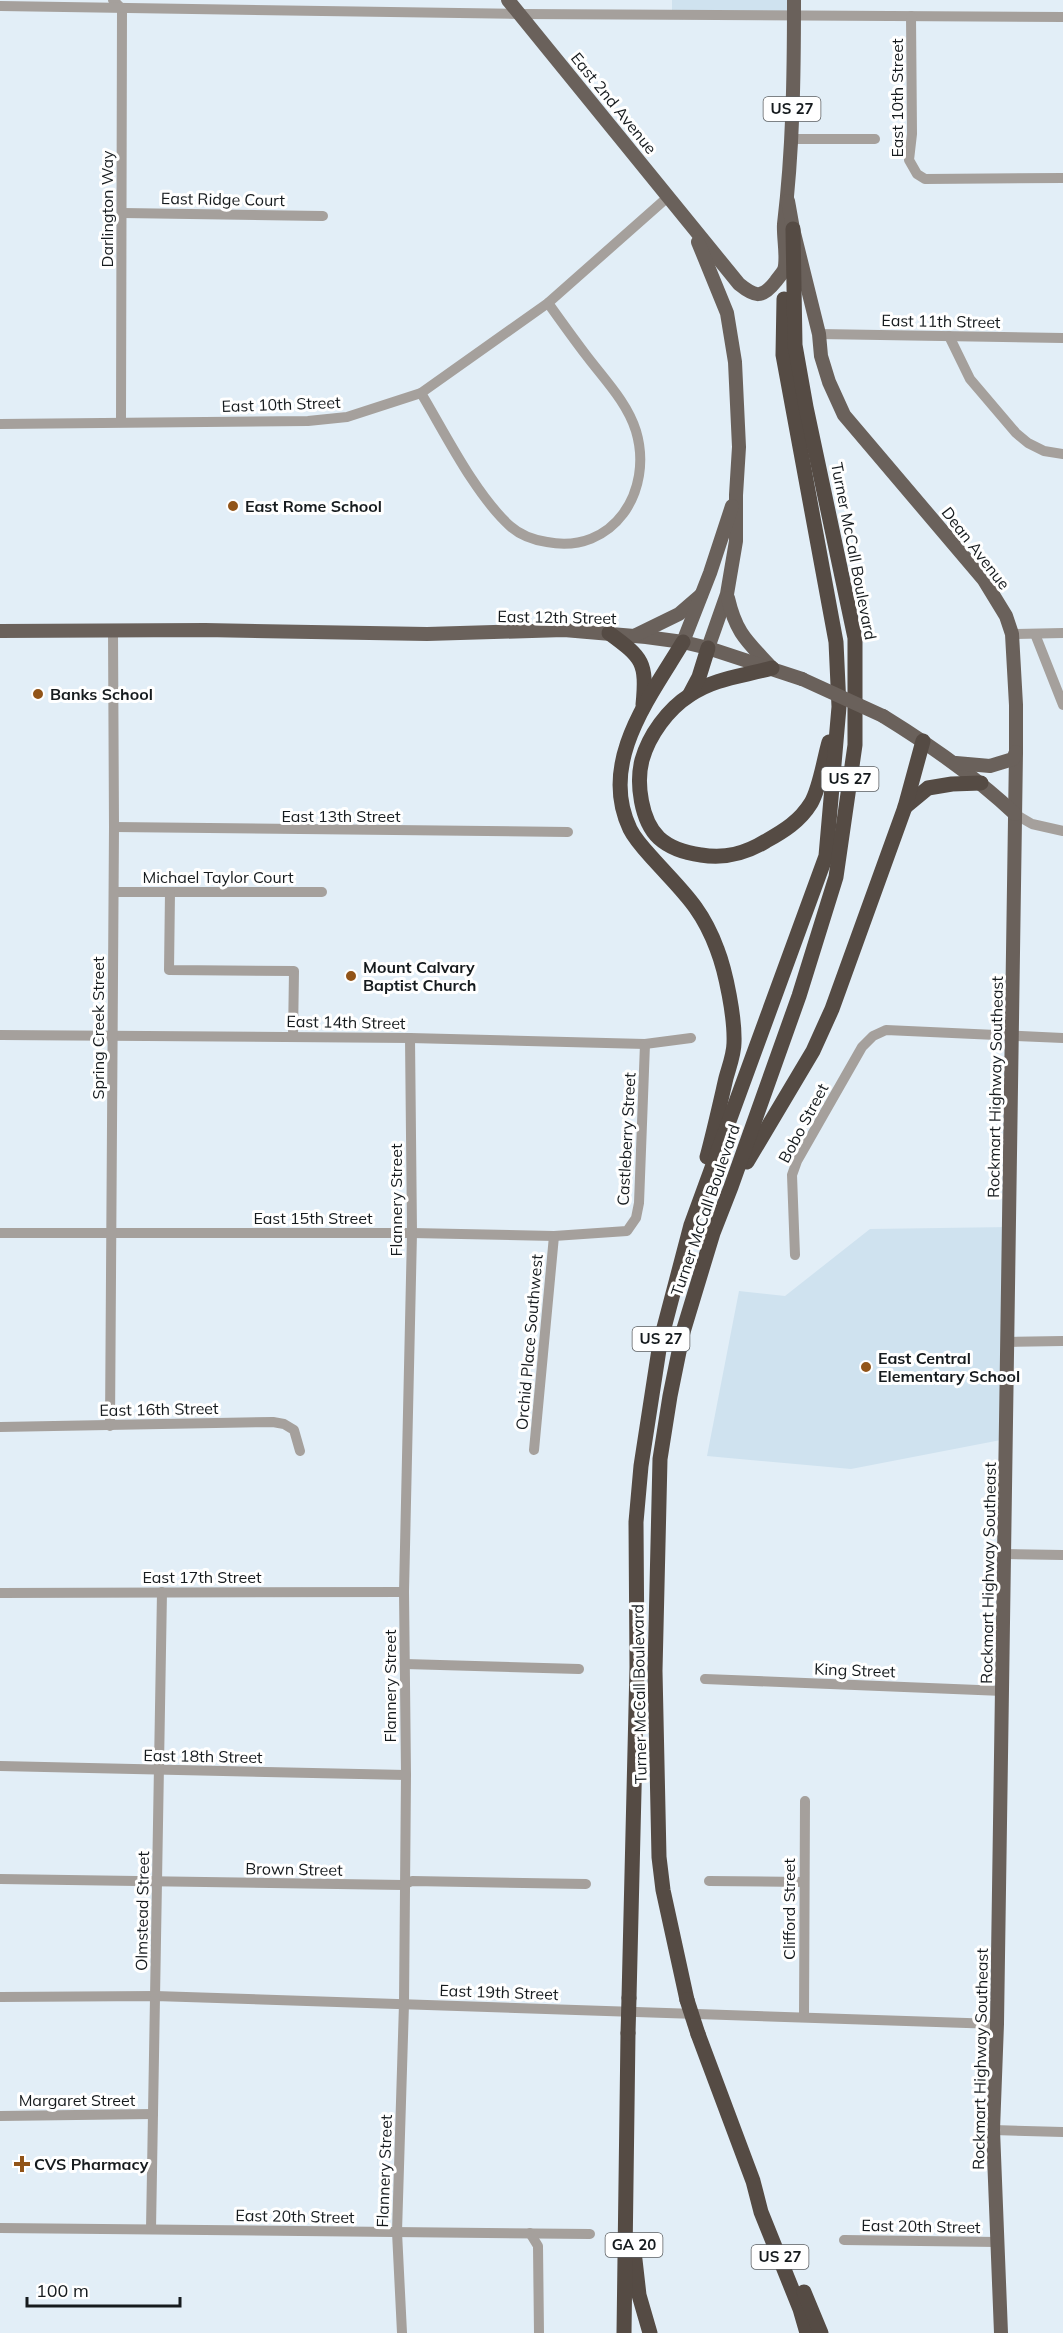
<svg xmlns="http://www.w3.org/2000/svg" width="1063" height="2333" font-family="Mulish,sans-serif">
<rect width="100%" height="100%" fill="#e2eef7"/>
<!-- built -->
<g fill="#cfe2ef">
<polygon points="672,0 794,0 794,17 672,16"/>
<polygon points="1010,1227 1006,1439 851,1469 707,1456 739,1291 785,1296 870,1229"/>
</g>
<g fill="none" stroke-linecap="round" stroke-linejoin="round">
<!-- minor -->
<g stroke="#a5a09c" stroke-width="10">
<polyline points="113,0 122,9 121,422"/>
<polyline points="0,6 520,14 1063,17"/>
<polyline points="911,16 912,134 909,160 917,174 925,179 1063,178"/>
<polyline points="791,139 875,139"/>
<polyline points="123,213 323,216"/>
<polyline points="819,334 1063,338"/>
<polyline points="949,336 970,379 1016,433 1028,443 1044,451 1063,454"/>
<path d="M421,393C446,435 475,494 510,526C520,535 534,540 547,542C613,555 654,491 636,431C627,402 604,379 586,355C573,338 561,321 548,303"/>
<polyline points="0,424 308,421 347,417 421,393 548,303 669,196"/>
<polyline points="1012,634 1063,633"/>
<polyline points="1035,634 1063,705"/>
<polyline points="1015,814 1032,824 1063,831"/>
<polyline points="114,827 568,832"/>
<polyline points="114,892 322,892"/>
<polyline points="170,892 169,970 294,971 293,1037"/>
<polyline points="0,1035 410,1038 645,1044 691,1038"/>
<polyline points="0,1233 412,1233 554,1236 627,1231 636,1218 639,1203 645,1044"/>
<polyline points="795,1255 792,1175 797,1161 862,1047 873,1036 886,1030 1063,1038"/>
<polyline points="1008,1342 1063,1341"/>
<polyline points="110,1426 114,827 113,630"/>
<polyline points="0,1427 273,1422 284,1424 294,1430 300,1451"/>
<polyline points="534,1450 554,1236"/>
<polyline points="1004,1554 1063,1555"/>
<polyline points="0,1593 404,1592"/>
<polyline points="405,1664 579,1669"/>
<polyline points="705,1679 1003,1691"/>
<polyline points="0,1766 406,1775"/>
<polyline points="0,1879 403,1885 412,1881 586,1884"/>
<polyline points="709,1881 804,1882"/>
<polyline points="0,1997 155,1996 997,2024"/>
<polyline points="804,2017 805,1801"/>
<polyline points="0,2116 153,2114"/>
<polyline points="993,2130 1063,2132"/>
<polyline points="0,2228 590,2234"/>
<polyline points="151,2229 162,1592"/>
<polyline points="530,2233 538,2246 539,2333"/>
<polyline points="844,2240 997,2242"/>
<polyline points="402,2333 397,2232 404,2004 406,1775 404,1592 412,1233 410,1038"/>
</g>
<!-- major -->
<g stroke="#6a615b" stroke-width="14">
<path d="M508,0L739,284C755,297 762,299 776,281C778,278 782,274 784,270C788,259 783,237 784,224C793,150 794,75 794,0"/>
<polyline points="788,201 793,229 819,334 821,356 829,382 844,415 984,580 1006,616 1012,634 1016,705 1016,752 997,2024 993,2130 1001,2333"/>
<polyline points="698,242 727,313 735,362 739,447 736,495 736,541 727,594 708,648"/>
<path d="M728,598C736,633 747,641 770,666"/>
<polyline points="0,631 205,630 427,634 564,630 646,637 683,642 708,648 802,679"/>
<polyline points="636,635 679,614 701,595"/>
<polyline points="683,642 710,573 732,506"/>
<path d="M883,716C930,745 975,776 1015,814"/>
<polyline points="956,763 990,766 1013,759 1016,752"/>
</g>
<!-- highway -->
<g stroke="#554b44" stroke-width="15">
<path d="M609,633C643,658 647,662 643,705"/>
<path d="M683,642C650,697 598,762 630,829C636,841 647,852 655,861C683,892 702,908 717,949C726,972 735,1018 734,1043C734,1054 729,1067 726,1078C720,1104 714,1131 707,1157"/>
<path d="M772,668C744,676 714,678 690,695C668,709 649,735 642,760C636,783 641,821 659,838C670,848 686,853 701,855C725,859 745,854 766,841C784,831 800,821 811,803C820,788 824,759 829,742"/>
<polyline points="690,694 699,677 708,648"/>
<polyline points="905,807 928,788 952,784 981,783"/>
<polyline points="747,1162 813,1051 832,1009 905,807 923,741"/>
<polyline points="629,1998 637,1667 636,1522 641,1466 660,1343 691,1225 826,856 839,707 836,642 783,355 784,299"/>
<polyline points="687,2000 663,1890 659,1857 655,1671 660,1459 670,1396 683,1332 713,1233 731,1187 799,996 836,877 855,745 855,638 806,407 795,345 793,229"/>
<polyline points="698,2034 753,2181 761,2212 800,2309 807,2333"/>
<polyline points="634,2251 639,2295 650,2333"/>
<polyline points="804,2292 821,2333"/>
<polyline points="624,2333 628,2033"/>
</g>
<!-- major-bridge -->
<polyline stroke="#6a615b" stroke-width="14" points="802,679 883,716"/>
<!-- highway-bridge -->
<g stroke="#554b44" stroke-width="15">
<polyline points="687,2000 698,2034"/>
<polyline points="628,2033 629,1998"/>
</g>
</g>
<!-- markers -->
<g fill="#915418" stroke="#fff" stroke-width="2">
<circle cx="233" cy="506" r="6"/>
<circle cx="38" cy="694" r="6"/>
<circle cx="351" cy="976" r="6"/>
<circle cx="866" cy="1367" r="6"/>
<path d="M19 2155h6v6h6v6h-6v6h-6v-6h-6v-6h6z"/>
</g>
<g text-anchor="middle" stroke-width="6" stroke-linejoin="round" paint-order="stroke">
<!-- shield labels -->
<g fill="#fff" stroke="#5c5f62" stroke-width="1.5">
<rect x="763.5" y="97" width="57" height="24" rx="4.5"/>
<rect x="821.5" y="767" width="57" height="24" rx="4.5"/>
<rect x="632.5" y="1327" width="57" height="24" rx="4.5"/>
<rect x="605.5" y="2233" width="57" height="24" rx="4.5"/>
<rect x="751.5" y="2245" width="57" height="24" rx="4.5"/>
</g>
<g font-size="15" font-weight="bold" fill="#161b1e">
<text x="792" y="114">US 27</text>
<text x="850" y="784">US 27</text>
<text x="661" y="1344">US 27</text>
<text x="634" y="2250">GA 20</text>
<text x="780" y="2262">US 27</text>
</g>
<!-- street labels -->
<g font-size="16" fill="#161b1e" stroke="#fff">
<text transform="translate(897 98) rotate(-90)" y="6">East 10th Street</text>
<text transform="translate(614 103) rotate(51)" y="6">East 2nd Avenue</text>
<text transform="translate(223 199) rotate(1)" y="6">East Ridge Court</text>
<text transform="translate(107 209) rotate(-90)" y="6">Darlington Way</text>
<text transform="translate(941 321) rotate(1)" y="6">East 11th Street</text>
<text transform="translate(281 404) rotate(-2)" y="6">East 10th Street</text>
<text transform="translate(976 548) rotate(52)" y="6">Dean Avenue</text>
<text transform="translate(854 551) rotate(79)" y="6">Turner McCall Boulevard</text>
<text transform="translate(557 617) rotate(1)" y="6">East 12th Street</text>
<text x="341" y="822">East 13th Street</text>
<text x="218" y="883">Michael Taylor Court</text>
<text transform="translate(346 1022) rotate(1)" y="6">East 14th Street</text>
<text transform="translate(98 1028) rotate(-90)" y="6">Spring Creek Street</text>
<text transform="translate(995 1087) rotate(-89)" y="6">Rockmart Highway Southeast</text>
<text transform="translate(803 1123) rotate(-62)" y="6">Bobo Street</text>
<text transform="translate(626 1139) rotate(-87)" y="6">Castleberry Street</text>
<text transform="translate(396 1200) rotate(-90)" y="6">Flannery Street</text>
<text transform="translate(705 1210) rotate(-71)" y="6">Turner McCall Boulevard</text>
<text x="313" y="1224">East 15th Street</text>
<text transform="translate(529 1342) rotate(-85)" y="6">Orchid Place Southwest</text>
<text transform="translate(159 1409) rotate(-1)" y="6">East 16th Street</text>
<text transform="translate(988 1573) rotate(-89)" y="6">Rockmart Highway Southeast</text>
<text x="202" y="1583">East 17th Street</text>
<text transform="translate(855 1670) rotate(2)" y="6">King Street</text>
<text transform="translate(390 1686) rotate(-90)" y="6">Flannery Street</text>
<text transform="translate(639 1694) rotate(-91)" y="6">Turner McCall Boulevard</text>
<text transform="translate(203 1756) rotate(1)" y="6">East 18th Street</text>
<text transform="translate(294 1869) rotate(1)" y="6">Brown Street</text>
<text transform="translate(789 1909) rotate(-90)" y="6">Clifford Street</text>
<text transform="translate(142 1911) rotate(-89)" y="6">Olmstead Street</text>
<text transform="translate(499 1992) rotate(2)" y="6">East 19th Street</text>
<text transform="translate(980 2059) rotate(-89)" y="6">Rockmart Highway Southeast</text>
<text x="77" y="2106">Margaret Street</text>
<text transform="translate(384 2171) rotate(-88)" y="6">Flannery Street</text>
<text transform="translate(295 2216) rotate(1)" y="6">East 20th Street</text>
<text transform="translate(921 2226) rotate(1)" y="6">East 20th Street</text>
</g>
<!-- poi labels -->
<g font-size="16" font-weight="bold" fill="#161b1e" stroke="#fff" text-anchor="start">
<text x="245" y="512">East Rome School</text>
<text x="50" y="700">Banks School</text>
<text x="363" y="973">Mount Calvary<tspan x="363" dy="18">Baptist Church</tspan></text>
<text x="878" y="1364">East Central<tspan x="878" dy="18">Elementary School</tspan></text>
<text x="34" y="2170">CVS Pharmacy</text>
</g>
</g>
<!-- scale -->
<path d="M27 2297v9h153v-9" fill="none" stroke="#161b1e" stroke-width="3"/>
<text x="36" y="2297" font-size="18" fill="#161b1e" stroke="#ffffff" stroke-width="4.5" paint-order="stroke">100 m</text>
</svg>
